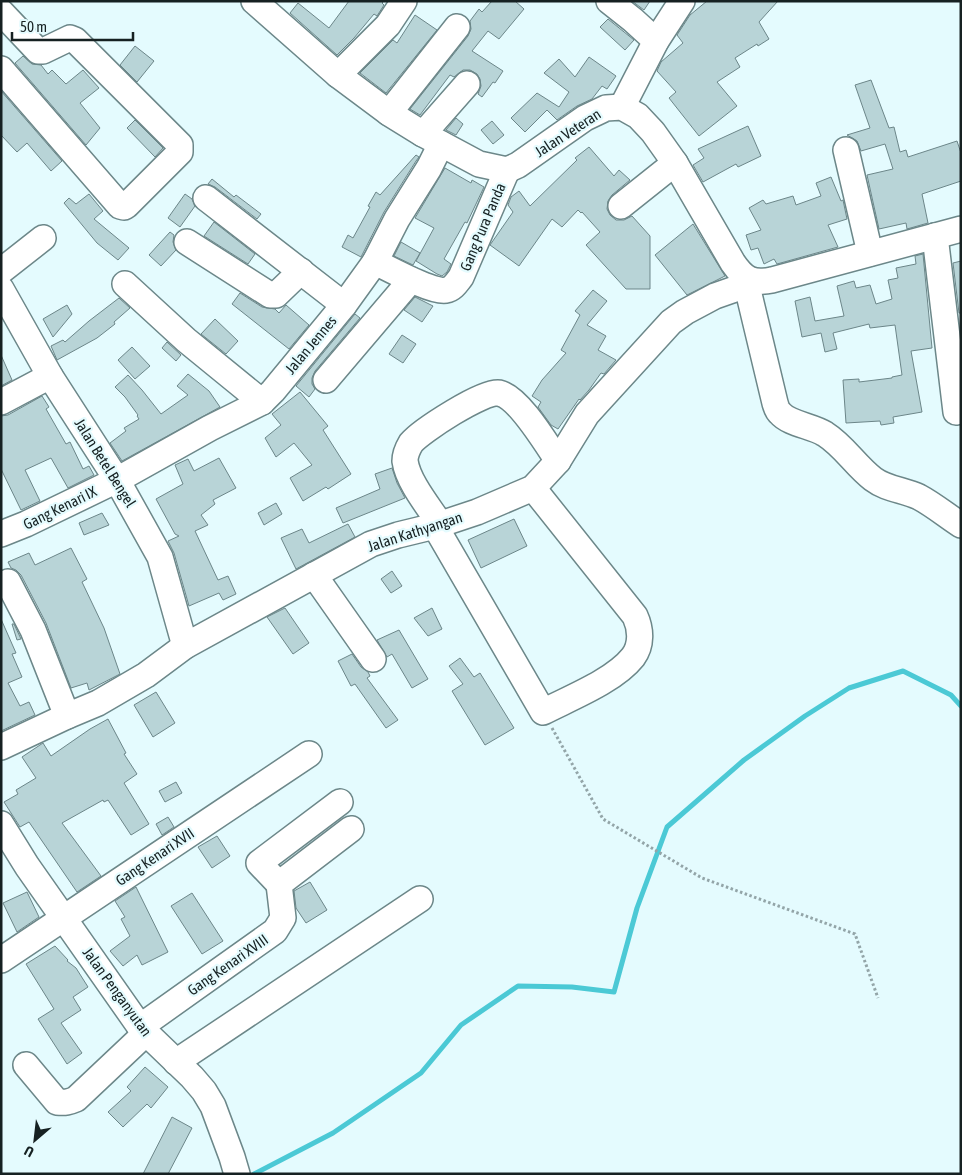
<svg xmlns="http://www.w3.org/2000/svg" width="962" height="1175" font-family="'Asap Condensed',sans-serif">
<rect width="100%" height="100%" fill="#e4fbfe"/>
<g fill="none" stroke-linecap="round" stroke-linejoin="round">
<!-- stream -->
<polyline stroke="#4bc9d5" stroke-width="5" points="254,1174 333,1133 421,1073 461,1025 518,986 572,987 614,992 637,908 667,827 744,760 805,716 849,688 903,671 951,695 961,706"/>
</g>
<!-- building -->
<g fill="#b8d4d7" stroke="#6c8689">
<polygon points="349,1 384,1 382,3 384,5 377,16 374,14 354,38 337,55 290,13 298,3 329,28"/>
<polygon points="492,1 515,1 524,9 499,39 488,31 472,51 503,71 495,83 493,82 482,97 478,94 481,86 480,79 477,74 470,70 463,70 454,77 450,75 420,115 410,109 468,36 471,29 470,21 479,9 482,12"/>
<polygon points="632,1 650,1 644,10"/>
<polygon points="707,1 778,1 759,22 769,39 758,46 757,44 735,58 740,67 717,82 737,106 699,136 669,98 676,92 657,71 661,62 683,43 677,35 690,15"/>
<polygon points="415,15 437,30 386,93 360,73 393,40 397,43"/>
<polygon points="608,19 634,40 625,50 600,27"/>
<polygon points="135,46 154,61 137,82 120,65"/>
<polygon points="23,56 32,64 41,65 48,74 52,70 66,84 83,70 99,88 80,103 100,128 86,145 15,63"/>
<polygon points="589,57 616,76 607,89 602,86 592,99 577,106 557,120 547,110 525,132 511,118 537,93 559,107 569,92 544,73 559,59 575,77"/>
<polygon points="871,80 889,128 894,127 900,152 906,150 908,157 957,141 961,153 961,181 922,194 928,223 907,229 906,223 879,229 867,175 893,169 885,144 861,151 857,141 847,135 870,128 855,85"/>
<polygon points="1,91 62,161 51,171 27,143 17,152 1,135"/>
<polygon points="456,118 463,124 456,135 446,130"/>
<polygon points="135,120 163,148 155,157 127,128"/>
<polygon points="492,121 504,135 493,144 481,130"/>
<polygon points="748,126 761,156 738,167 736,164 703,182 693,165 704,158 698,149"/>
<polygon points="589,147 614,176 619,170 630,180 612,195 608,201 607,209 610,215 616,220 624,220 632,216 650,236 650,289 626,289 586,245 600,232 582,212 581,213 578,210 562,227 552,219 519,266 490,245 513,212 508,205 511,197 519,191 530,206 577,160 575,158"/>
<polygon points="416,155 419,157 416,161 384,212 361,257 342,247 348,235 353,238 370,207 368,206 376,192 380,195"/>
<polygon points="445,168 471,183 472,180 484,187 467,223 465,222 444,259 451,264 447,272 442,276 437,274 416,261 434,228 415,218"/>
<polygon points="831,177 841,201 843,200 847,219 828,225 838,247 777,264 774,259 764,264 758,248 751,250 746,235 761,230 749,208 763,200 766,204 793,196 796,205 821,196 816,183"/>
<polygon points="212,179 234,197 236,195 261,214 257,219 215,187 208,184"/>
<polygon points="89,194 103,211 94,219 129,248 118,260 97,243 64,203 69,198 76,204"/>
<polygon points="185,194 192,199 195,206 180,227 168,218"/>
<polygon points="214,222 255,254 248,264 204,236"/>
<polygon points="693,224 725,276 687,295 655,255"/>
<polygon points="170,232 174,235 173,242 176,250 161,266 149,255"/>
<polygon points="401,242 420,253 413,265 394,256"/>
<polygon points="923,254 932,348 911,351 922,412 893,417 894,423 881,425 880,421 846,423 843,380 859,379 859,382 892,378 892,377 902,375 895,325 870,328 869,324 833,333 837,349 825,352 821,333 802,337 795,301 810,297 815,321 844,316 837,286 854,281 856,288 870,285 876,304 892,299 888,280 898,278 896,268 916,264 915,256"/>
<polygon points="961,261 961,313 959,313 953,263"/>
<polygon points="593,290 607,301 587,325 606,336 598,350 616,360 604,374 601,373 589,390 580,400 579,399 558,429 551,425 538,407 541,402 532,396 542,380 566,353 561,350 580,315 575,311"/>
<polygon points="240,293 262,307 275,309 279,313 286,305 309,325 289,349 232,304"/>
<polygon points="415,297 433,306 422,322 404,310"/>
<polygon points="119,298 130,308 114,322 115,324 97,338 57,360 51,346 63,340 65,342 89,321"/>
<polygon points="67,305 72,314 53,337 43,319"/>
<polygon points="355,314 360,318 315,371 312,378 312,384 315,389 309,397 296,386"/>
<polygon points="215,319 238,341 226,354 201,334"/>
<polygon points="402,335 416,344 403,363 389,354"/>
<polygon points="167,342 181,355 176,361 162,348"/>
<polygon points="132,347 150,366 135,379 118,360"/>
<polygon points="1,355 12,380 1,386"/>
<polygon points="188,374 209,391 220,407 122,461 110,443 126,431 124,428 139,419 137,416 138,415 125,397 115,387 128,375 142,390 161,414 188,395 177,386"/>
<polygon points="300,392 328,426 323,430 351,474 328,489 326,487 303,501 290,478 312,465 294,443 276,457 265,438 281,425 272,414"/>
<polygon points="42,396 49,407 46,409 66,444 70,442 83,469 89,466 94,475 68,488 51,458 25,470 40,501 21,510 1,469 1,416 8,415"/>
<polygon points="219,458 236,488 213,500 215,504 201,515 208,525 195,531 218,580 228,576 236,594 223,600 219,593 189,606 174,553 168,541 179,536 175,534 156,499 183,484 175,465 188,459 194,471"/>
<polygon points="392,468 397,483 405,498 343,523 336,508 380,489 375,474"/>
<polygon points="276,503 282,514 264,525 258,513"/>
<polygon points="102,513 109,525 84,535 79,523"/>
<polygon points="514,519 527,546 481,568 468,540"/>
<polygon points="348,524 355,537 296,569 281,538 302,529 309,543"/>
<polygon points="71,548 87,579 82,582 104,628 120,674 89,690 87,683 71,688 46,623 21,575 16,570 11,568 8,562 29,553 35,565"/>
<polygon points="392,571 402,586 391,593 381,579"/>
<polygon points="285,608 309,643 293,654 267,617"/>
<polygon points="432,608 442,629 428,636 414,618"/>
<polygon points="1,619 16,653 12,654 22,677 8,683 20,706 29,702 35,715 1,731"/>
<polygon points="12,624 14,624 21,639 17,640"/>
<polygon points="399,630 428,679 412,688 392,654 387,657 377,640"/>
<polygon points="352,654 361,667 368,672 370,676 367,678 398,720 386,728 355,684 351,686 338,661"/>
<polygon points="460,658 474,677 480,673 514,728 485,745 452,691 463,684 449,666"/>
<polygon points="156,692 175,723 153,737 134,705"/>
<polygon points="108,719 126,753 124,754 137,774 124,783 149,824 131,835 108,800 104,802 103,800 62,823 101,876 77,892 29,822 20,827 4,802 18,794 16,790 36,778 22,757 43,743 51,756 90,729"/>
<polygon points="176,782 182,793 165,802 159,791"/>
<polygon points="168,817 174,827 162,835 156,824"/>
<polygon points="217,836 230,856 212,868 198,847"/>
<polygon points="310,882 327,910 306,923 296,908 294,891"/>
<polygon points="136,887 168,952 142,965 137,955 123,966 110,951 130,936 121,919 125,917 115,901"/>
<polygon points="27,892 39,917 17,932 3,903"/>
<polygon points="192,893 223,941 202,954 171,906"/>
<polygon points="55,946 68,960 67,961 76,968 88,987 73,997 81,1010 61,1023 82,1053 67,1064 38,1019 54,1009 26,964"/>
<polygon points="145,1067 168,1087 151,1108 147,1104 123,1127 108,1112 131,1091 127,1087"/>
<polygon points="172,1117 192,1128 168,1174 143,1174"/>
</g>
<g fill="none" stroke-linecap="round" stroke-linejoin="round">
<defs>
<g id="minor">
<path d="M254,1L338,75L389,113L423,134L479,164L507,170L518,165L585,118L606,108L622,107L638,116L653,132L675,163L733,263C744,279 752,284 772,280L961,229"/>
<polyline points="609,1 633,20 656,41"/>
<polyline points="1,12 38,51 43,51 70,38 75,40 180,145 180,152 127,205 124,207 120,206 1,69"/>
<polyline points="338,75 388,25 404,1"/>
<polyline points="622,107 656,41 682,1"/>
<polyline points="389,113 457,27"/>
<polyline points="423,134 467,84"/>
<polyline points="846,150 870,253"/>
<polyline points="206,198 344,305"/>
<polyline points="621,206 675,163"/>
<polyline points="935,236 956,412"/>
<polyline points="187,242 270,295 276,295 301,271"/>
<path d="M375,262C388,268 435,294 446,290C453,289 457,282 461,277L507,170"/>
<polyline points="1,271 43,238"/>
<polyline points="125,284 186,340 262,402"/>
<path d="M747,286L775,403C776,406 777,411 780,413C789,424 813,426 825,434C844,446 855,465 873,479C886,489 904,490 919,497C934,505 947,516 961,525"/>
<polyline points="1,289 50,376 117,480 160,557 185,646"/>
<polyline points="326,380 411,280"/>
<polyline points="1,402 50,376"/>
<path d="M440,524C429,507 408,482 405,461C405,456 408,448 411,443C421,431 484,390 499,393C519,397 547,445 558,461"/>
<path d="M435,526L543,712C570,698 614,681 633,657C642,645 641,629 635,616L533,488"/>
<polyline points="1,534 26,524 117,480 210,428 262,402 273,391 344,305 375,262 397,219 429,168 441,144"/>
<polyline points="314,575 373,659"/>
<polyline points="8,582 33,630 67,716"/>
<polyline points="1,747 67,716 98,703 146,675 185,646 371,544 398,535 435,526 477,512 533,488 558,461 587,414 671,322 685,312 715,296 755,282"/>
<polyline points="1,824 27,866 140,1027 192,1077 204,1091 213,1106 232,1157 237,1174"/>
<polyline points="279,884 259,863 340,802"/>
<polyline points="1,960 309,754"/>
<polyline points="140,1027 275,931 283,918 279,884 351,829"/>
<polyline points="176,1062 420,899"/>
<path d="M26,1065L57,1102C65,1103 69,1102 76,1099L146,1033"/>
</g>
</defs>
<!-- minor casing -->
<use href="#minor" stroke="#6c8789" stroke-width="28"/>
<!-- path -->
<polyline stroke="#93a5a8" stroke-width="3" stroke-dasharray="2.5 2.5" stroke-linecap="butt" points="552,728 603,819 702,878 855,934 878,998"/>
<!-- minor -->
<use href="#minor" stroke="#fff" stroke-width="25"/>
</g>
<g text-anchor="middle" stroke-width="4.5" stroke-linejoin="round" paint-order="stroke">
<!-- street labels -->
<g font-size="15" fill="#162122" stroke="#e4fbfe">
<text transform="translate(568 133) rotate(-33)" y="5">Jalan Veteran</text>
<text transform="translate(483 227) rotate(-67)" y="5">Gang Pura Panda</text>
<text transform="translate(311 345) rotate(-50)" y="5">Jalan Jennes</text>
<text transform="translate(105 463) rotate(58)" y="5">Jalan Betel Bengel</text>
<text transform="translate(60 508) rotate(-26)" y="5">Gang Kenari IX</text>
<text transform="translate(415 532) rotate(-18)" y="5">Jalan Kathyangan</text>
<text transform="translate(155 857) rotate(-34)" y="5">Gang Kenari XVII</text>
<text transform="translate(228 965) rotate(-35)" y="5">Gang Kenari XVIII</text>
<text transform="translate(117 992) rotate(54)" y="5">Jalan Penganyutan</text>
</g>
</g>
<!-- border -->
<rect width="962" height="1175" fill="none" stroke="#162122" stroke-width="5"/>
<!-- north arrow -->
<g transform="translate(35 1140) rotate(208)" stroke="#e4fbfe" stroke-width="4" paint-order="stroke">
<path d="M0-4L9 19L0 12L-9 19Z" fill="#162122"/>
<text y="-8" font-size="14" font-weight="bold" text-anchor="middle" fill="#162122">U</text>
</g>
<!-- scale -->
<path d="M12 32v8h121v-8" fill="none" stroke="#162122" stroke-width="2.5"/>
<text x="20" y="32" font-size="15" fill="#162122" stroke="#e4fbfe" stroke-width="4" paint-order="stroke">50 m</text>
</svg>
